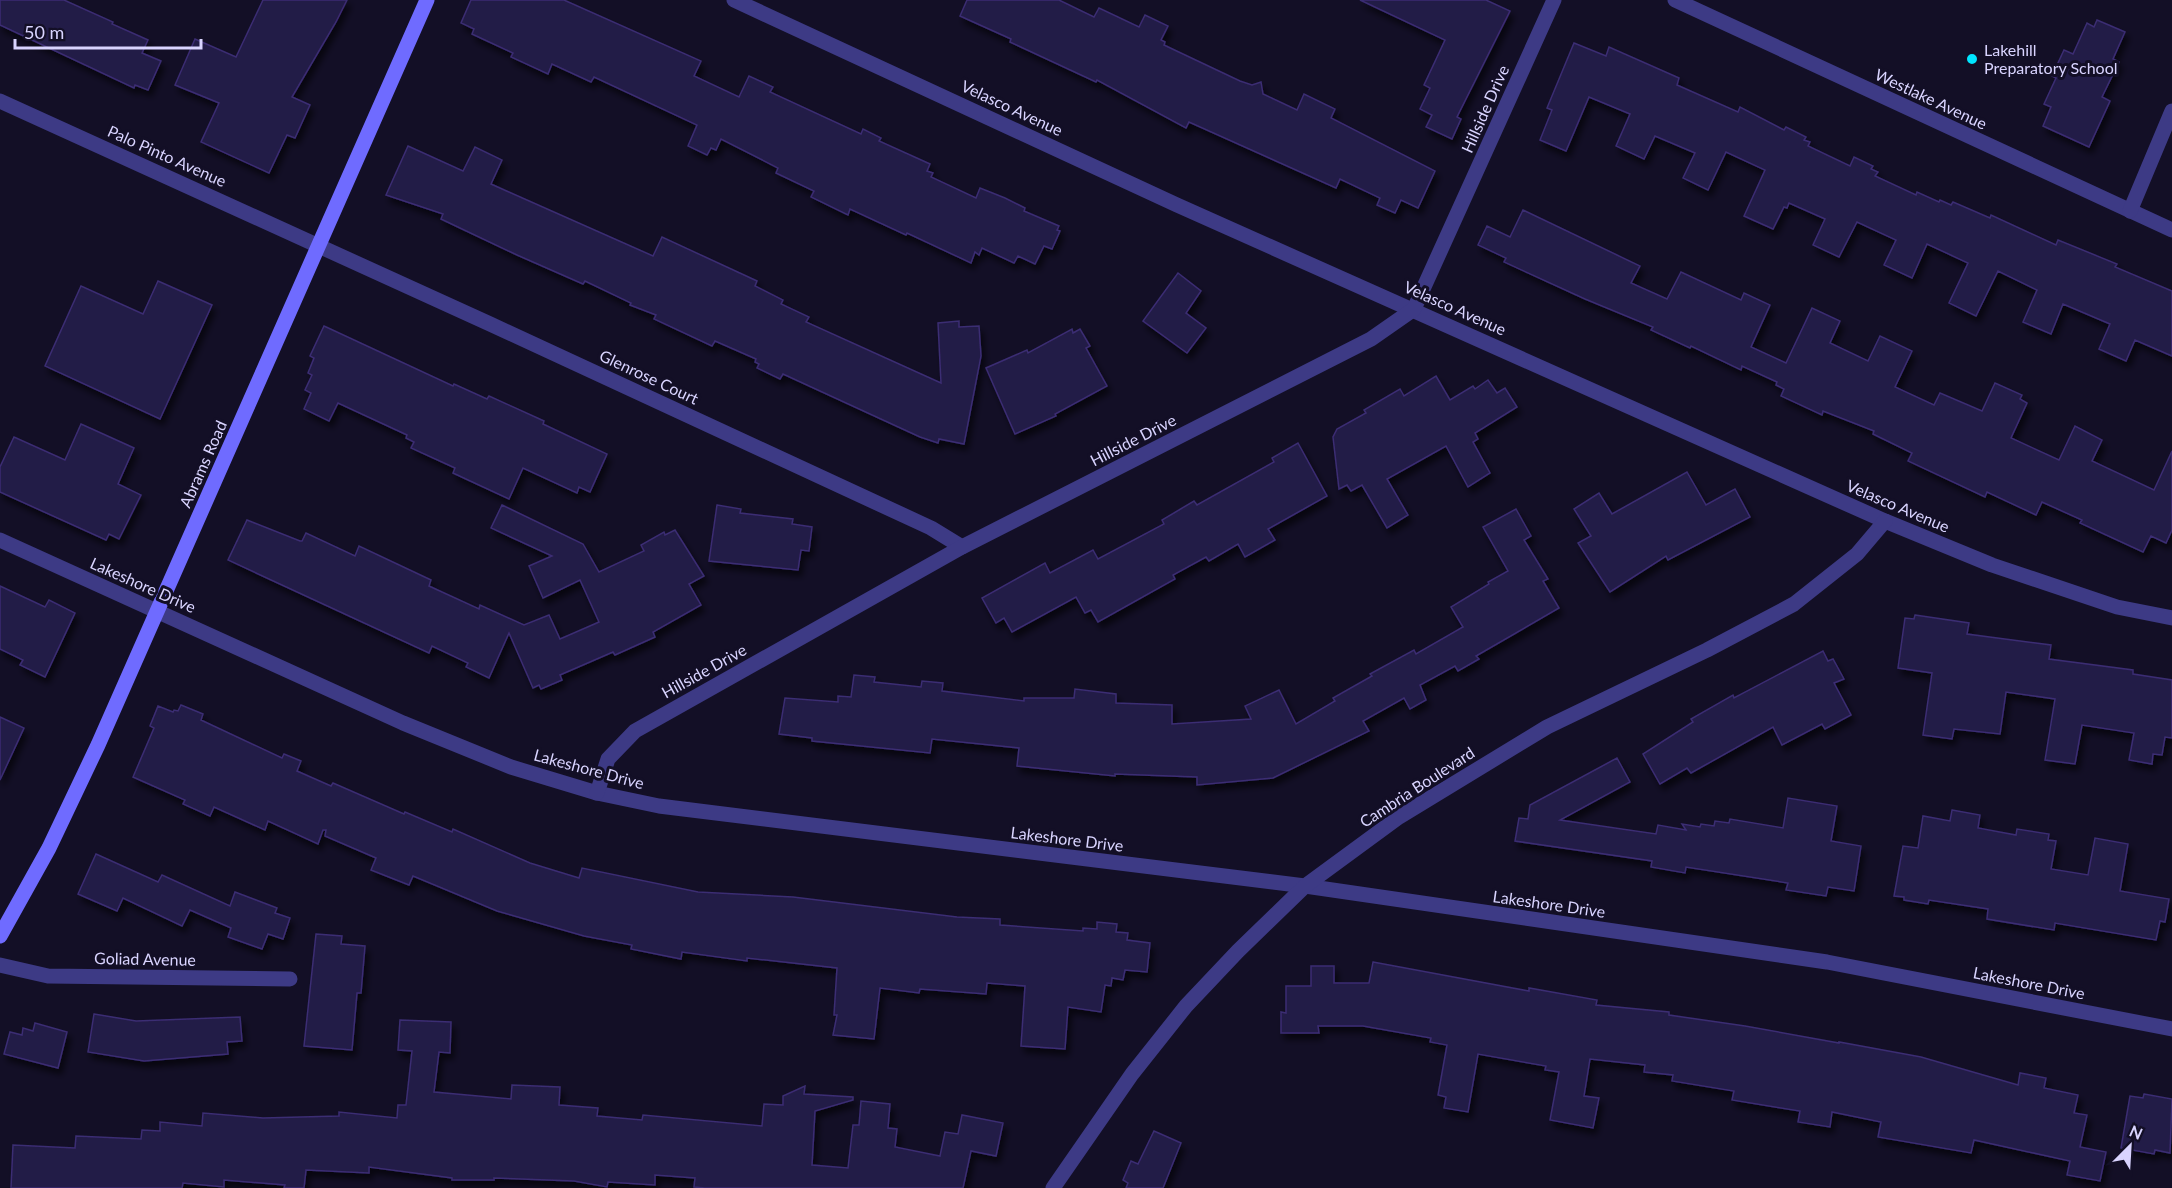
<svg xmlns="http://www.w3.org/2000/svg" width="2172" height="1188" font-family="Lato,sans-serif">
<defs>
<filter id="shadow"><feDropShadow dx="3.5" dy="6" stdDeviation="3" flood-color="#0009"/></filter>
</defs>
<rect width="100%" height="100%" fill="#130f26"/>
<!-- building -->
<g fill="#241b47" stroke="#3b2d73" stroke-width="1.5" filter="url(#shadow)">
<polygon points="0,0 64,0 113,22 112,24 148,40 142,53 161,61 148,90 135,85 134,88 0,25"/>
<polygon points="263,0 347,0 336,22 292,97 310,105 295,138 287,135 269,173 201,142 219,103 175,85 195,39 236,57"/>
<polygon points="471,0 564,0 701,61 694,76 739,97 749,76 773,87 770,92 861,134 863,129 881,138 879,141 930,164 927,171 933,173 931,177 976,198 980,188 1005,198 1025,208 1024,211 1059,226 1057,230 1060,231 1052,249 1044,246 1035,264 1018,256 1014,263 982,248 979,255 975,252 971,263 907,233 906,235 850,209 848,215 811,197 814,191 776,173 778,168 721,139 716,150 711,148 707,155 688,146 697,125 594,77 591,82 552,64 548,74 511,57 513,53 472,34 474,29 461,23"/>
<polygon points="967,0 1059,0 1094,17 1099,8 1139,27 1145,15 1168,26 1161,40 1165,42 1164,45 1240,81 1252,85 1261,82 1263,94 1297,110 1304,94 1335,109 1331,118 1435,171 1418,208 1401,200 1395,213 1377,205 1380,198 1340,179 1336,188 1189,122 1186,128 1097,80 1096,82 1010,42 1011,39 960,16"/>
<polygon points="1360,0 1486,0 1510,11 1457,117 1461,119 1452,139 1426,127 1432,115 1420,109 1430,88 1424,85 1445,40"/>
<polygon points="2097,20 2125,32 2113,59 2119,62 2102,97 2110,101 2089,147 2043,126 2051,107 2044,104 2056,78 2052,76 2064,50 2073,54 2087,23 2094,27"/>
<polygon points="1574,43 1606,56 1609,47 1679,78 1677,85 1738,112 1740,107 1784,130 1786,127 1806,137 1804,140 1810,142 1808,146 1850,166 1854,157 1873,166 1871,169 1878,172 1875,176 1916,195 1917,192 1939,202 1940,200 1951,205 1953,202 1990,218 1991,215 2056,245 2058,240 2117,264 2115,267 2172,291 2172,356 2135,340 2126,361 2099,349 2110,324 2063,304 2051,334 2023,322 2037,290 1998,271 1976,316 1949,303 1968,263 1927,244 1912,278 1884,265 1896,240 1857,222 1839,257 1813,245 1825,219 1789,203 1787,208 1784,207 1773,229 1744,216 1765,170 1726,152 1708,190 1683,178 1695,153 1655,136 1644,159 1616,146 1630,114 1589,97 1566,151 1540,140 1552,110 1547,108"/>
<polygon points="408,146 463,171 475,147 502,160 491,184 653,256 662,237 757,281 755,286 783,300 781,304 809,317 806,322 941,383 938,323 959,321 959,327 979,326 981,356 964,444 939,439 938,443 920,437 783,374 780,379 757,368 759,364 755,362 756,359 715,341 712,346 654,319 656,315 630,305 631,303 585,281 583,284 517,255 441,219 443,214 386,195"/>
<polygon points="1523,210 1640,266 1631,283 1667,299 1681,272 1741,300 1744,293 1770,305 1751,347 1786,363 1812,308 1840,321 1830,343 1868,361 1880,336 1912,351 1895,387 1934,405 1940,393 1982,411 1995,383 2022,395 2020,399 2027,403 2011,438 2059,460 2075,426 2102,440 2092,461 2154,490 2172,451 2172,530 2166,543 2151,536 2143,552 2080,523 2082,520 2042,502 2036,515 1987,492 1985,497 1908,461 1912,453 1873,434 1874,431 1823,411 1822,415 1781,396 1784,389 1776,385 1777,382 1742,366 1741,370 1691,346 1690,348 1651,330 1653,327 1585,299 1504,262 1506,258 1478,245 1487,226 1510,237"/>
<polygon points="1178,273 1201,291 1186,313 1206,328 1187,353 1143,321"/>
<polygon points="158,281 212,305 160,419 45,366 81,286 143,314"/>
<polygon points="324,326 453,386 454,384 487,399 489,396 544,421 543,424 607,454 590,492 579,487 577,493 523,468 509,499 453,473 455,468 411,448 414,442 406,438 407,435 338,403 329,421 304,409 311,393 305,390 312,375 308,373 314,358 310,356"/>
<polygon points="1072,329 1073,333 1080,329 1090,346 1086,348 1107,386 1055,414 1056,416 1015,434 986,368 1027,350 1028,353"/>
<polygon points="1436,376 1450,400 1473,386 1475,389 1488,380 1497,393 1505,388 1517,407 1475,433 1478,439 1473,442 1490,473 1468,487 1446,446 1387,479 1408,515 1387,528 1362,485 1351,491 1347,485 1339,489 1333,437 1337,429 1366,413 1364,410 1400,389 1404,396"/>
<polygon points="81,424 134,448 118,484 141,495 119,539 109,534 106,540 0,492 0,467 14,437 65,460"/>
<polygon points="1298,443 1327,496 1268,529 1275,540 1245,557 1238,544 1209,561 1206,557 1173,575 1175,579 1098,622 1091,610 1085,613 1076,597 1012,632 1004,618 996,623 982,598 1045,563 1050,573 1093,550 1098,559 1164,524 1162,520 1194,501 1197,505 1274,462 1272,458"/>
<polygon points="1687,472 1706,505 1735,489 1750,517 1668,560 1666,556 1610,592 1578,543 1591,536 1574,509 1599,493 1612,514"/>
<polygon points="502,505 583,544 599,572 644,551 641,545 664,532 665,535 675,530 704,576 689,584 701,605 653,632 655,637 615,655 613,652 560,675 562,680 541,689 539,685 533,688 509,633 489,678 466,667 468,663 432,646 429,653 228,560 247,520 300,541 302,541 306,533 355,556 359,546 431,580 429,586 479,609 480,605 524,625 549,615 560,639 599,622 580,580 543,598 529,566 552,556 491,528"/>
<polygon points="717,505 741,509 740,513 793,519 792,524 812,527 809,551 801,550 798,570 709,561"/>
<polygon points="1516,509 1531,536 1524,540 1548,579 1543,581 1559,608 1476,656 1479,659 1458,671 1455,666 1420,685 1426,700 1410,709 1404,698 1363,721 1369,731 1273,778 1197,785 1197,777 1115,774 1115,776 1017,766 1019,748 932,739 930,753 812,741 812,738 779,734 785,698 838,702 838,696 851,697 854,675 875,677 874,682 921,687 922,681 943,683 942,691 1024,701 1024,698 1074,698 1075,689 1116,694 1116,703 1172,705 1172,724 1251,719 1245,706 1279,690 1296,724 1335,701 1333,698 1372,676 1370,674 1414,650 1416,654 1463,627 1451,607 1489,584 1488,582 1508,571 1483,527"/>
<polygon points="0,586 45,607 49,600 75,613 45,677 20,665 23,660 0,649"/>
<polygon points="1915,615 1969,623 1967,634 2051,645 2049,659 2133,670 2133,674 2172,680 2172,738 2165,737 2162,755 2153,754 2152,764 2129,760 2134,733 2082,725 2075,764 2045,760 2055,699 2006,692 2000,734 1954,729 1952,739 1923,735 1932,673 1898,668 1905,618 1914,619"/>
<polygon points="1823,651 1828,661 1833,659 1844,679 1834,683 1851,715 1825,729 1822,724 1782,745 1773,727 1691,773 1687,768 1660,784 1643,754 1693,722 1691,719 1733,695 1734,698"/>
<polygon points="181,705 203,714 201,720 282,758 284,754 301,761 297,771 331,786 333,783 404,814 405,812 452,832 453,829 530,863 579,878 582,868 698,892 793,897 957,917 1000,919 1000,925 1083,931 1083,928 1097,929 1097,922 1117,924 1116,932 1128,933 1127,940 1150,943 1147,972 1125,970 1123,980 1112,978 1111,986 1105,985 1101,1012 1068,1007 1065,1049 1021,1046 1025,986 987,983 986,994 920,989 919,993 880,988 874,1039 833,1035 837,1015 834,1015 837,968 747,958 747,961 682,952 681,959 631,949 632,945 584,936 497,911 413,876 409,885 371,870 376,858 325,836 326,830 323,830 318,844 268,821 265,830 214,807 210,816 183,804 185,800 133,777 154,728 150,726 158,706 173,712 174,710 178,711"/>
<polygon points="0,717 24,728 0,780"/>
<polygon points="1617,758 1630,782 1560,820 1656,834 1658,825 1686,830 1682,824 1700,827 1701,824 1714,826 1715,821 1729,823 1730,819 1783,828 1788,798 1837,806 1831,841 1861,846 1854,891 1828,887 1826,896 1786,890 1788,883 1686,867 1685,873 1651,867 1652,861 1515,841 1519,818 1528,819 1530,805"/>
<polygon points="1952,810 1980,815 1978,828 2016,835 2017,829 2049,834 2048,840 2056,841 2051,869 2088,875 2095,838 2128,844 2120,891 2169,899 2165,922 2160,921 2156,940 2055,923 2054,930 1987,919 1988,909 1929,900 1928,904 1904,900 1904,897 1894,896 1903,846 1918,848 1923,816 1950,821"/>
<polygon points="96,854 158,882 162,875 230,906 235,892 277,908 275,913 290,918 283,939 268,934 262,949 228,937 231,928 190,910 182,926 123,898 117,911 78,894"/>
<polygon points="316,934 342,936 341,944 365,946 361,993 357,993 352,1050 304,1046"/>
<polygon points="1373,962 1529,991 1529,988 1597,1000 1596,1005 1669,1012 1669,1015 1745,1026 1839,1043 1839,1042 1921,1057 2018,1085 2020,1073 2046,1078 2044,1088 2078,1095 2074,1113 2087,1115 2080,1147 2106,1152 2100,1181 2067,1175 2070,1161 1974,1140 1971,1153 1878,1137 1881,1122 1832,1112 1830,1127 1798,1122 1800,1111 1732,1100 1734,1091 1672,1081 1673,1075 1644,1072 1645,1065 1590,1059 1584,1096 1599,1098 1593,1128 1550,1120 1559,1072 1545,1070 1546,1066 1478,1054 1468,1112 1444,1108 1446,1097 1438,1095 1447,1045 1430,1042 1431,1038 1363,1026 1318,1026 1319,1033 1281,1033 1281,1012 1286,1013 1286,986 1311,986 1311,966 1334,966 1334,983 1369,983"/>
<polygon points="94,1014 136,1021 240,1017 242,1041 227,1042 228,1054 144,1061 88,1052"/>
<polygon points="400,1020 451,1022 450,1053 439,1052 434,1092 511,1099 512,1085 560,1087 559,1105 598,1108 597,1116 642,1120 643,1115 762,1126 764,1104 783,1105 783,1096 805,1086 804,1094 853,1097 853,1100 815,1111 812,1165 848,1168 853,1125 859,1125 861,1101 890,1104 888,1128 897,1129 895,1147 940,1156 945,1132 958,1134 962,1115 1003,1123 996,1156 971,1151 963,1188 705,1188 694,1187 695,1178 655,1175 655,1185 608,1182 607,1187 574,1181 494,1178 494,1180 452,1180 452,1178 369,1167 369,1173 306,1170 304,1188 284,1188 285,1185 224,1180 224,1187 183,1183 182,1188 11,1188 13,1145 75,1148 76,1136 141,1139 142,1130 160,1131 160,1122 202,1126 203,1113 263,1118 339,1116 339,1112 397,1118 398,1105 406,1105 412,1051 398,1050"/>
<polygon points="35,1023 67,1032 58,1068 4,1054 10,1032 22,1035 23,1028 33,1031"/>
<polygon points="2144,1094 2172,1099 2170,1153 2155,1150 2154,1154 2121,1148 2130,1096 2143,1098"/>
<polygon points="1154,1131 1181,1143 1163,1188 1126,1188 1128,1183 1123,1180 1131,1161 1138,1164"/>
</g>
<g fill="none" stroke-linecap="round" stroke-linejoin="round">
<!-- street -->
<g stroke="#3d3a85" stroke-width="15">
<polyline points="734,0 1177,205 1885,521 1992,565 2117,607 2172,618"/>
<polyline points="1675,0 2172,230"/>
<path d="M0,101C312,241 621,384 931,528L962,547"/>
<polyline points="2130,211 2172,111"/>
<polyline points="0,540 403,723 511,767 597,793 659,806 1305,886 1827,962 2172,1029"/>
<polyline points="597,793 608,759 635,731 962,547 1371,339 1414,309 1554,0"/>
<polyline points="0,965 48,976 290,979"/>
<polyline points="1053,1188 1132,1074 1186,1006 1238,951 1305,886 1399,817 1547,727 1707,650 1794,604 1857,554 1885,521"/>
</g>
<!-- secondary -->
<polyline stroke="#6f6bff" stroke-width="15" points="0,936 49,848 98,745 427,0"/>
</g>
<!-- markers -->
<circle fill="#00e5ff" stroke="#130f26" stroke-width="2" cx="1972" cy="59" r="6"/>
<g text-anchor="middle" stroke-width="6" stroke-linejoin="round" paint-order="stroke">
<!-- poi labels -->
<g font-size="16" fill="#d9d4ff" stroke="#130f26" text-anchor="start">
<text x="1984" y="56">Lakehill<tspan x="1984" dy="18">Preparatory School</tspan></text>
</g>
<!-- street labels -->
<g font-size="16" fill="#d9d4ff" stroke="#130f26">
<text transform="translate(1931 99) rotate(25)" y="6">Westlake Avenue</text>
<text transform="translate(1012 108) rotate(25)" y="6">Velasco Avenue</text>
<text transform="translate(1485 109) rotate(-66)" y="6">Hillside Drive</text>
<text transform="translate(167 156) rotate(24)" y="6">Palo Pinto Avenue</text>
<text transform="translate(1455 308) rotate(24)" y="6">Velasco Avenue</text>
<text transform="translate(649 377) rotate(25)" y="6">Glenrose Court</text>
<text transform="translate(1133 440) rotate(-27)" y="6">Hillside Drive</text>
<text transform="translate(203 464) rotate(-66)" y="6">Abrams Road</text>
<text transform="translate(1898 506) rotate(23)" y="6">Velasco Avenue</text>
<text transform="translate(143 585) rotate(24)" y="6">Lakeshore Drive</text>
<text transform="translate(704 671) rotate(-29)" y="6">Hillside Drive</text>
<text transform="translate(589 769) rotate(15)" y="6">Lakeshore Drive</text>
<text transform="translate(1417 787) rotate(-33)" y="6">Cambria Boulevard</text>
<text transform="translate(1067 839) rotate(7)" y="6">Lakeshore Drive</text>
<text transform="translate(1549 904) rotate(8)" y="6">Lakeshore Drive</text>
<text transform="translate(145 959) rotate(1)" y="6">Goliad Avenue</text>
<text transform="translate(2029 983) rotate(11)" y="6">Lakeshore Drive</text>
</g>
</g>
<!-- north arrow -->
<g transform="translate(2130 1146) rotate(24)" stroke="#130f26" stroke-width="4.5" paint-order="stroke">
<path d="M0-4.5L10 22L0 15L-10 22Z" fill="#d9d4ff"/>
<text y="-9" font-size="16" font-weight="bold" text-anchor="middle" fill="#d9d4ff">N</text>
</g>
<!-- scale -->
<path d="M15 39v9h186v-9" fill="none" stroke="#d9d4ff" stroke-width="3"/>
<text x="24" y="39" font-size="18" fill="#d9d4ff" stroke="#130f26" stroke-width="4.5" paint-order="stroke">50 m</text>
</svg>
